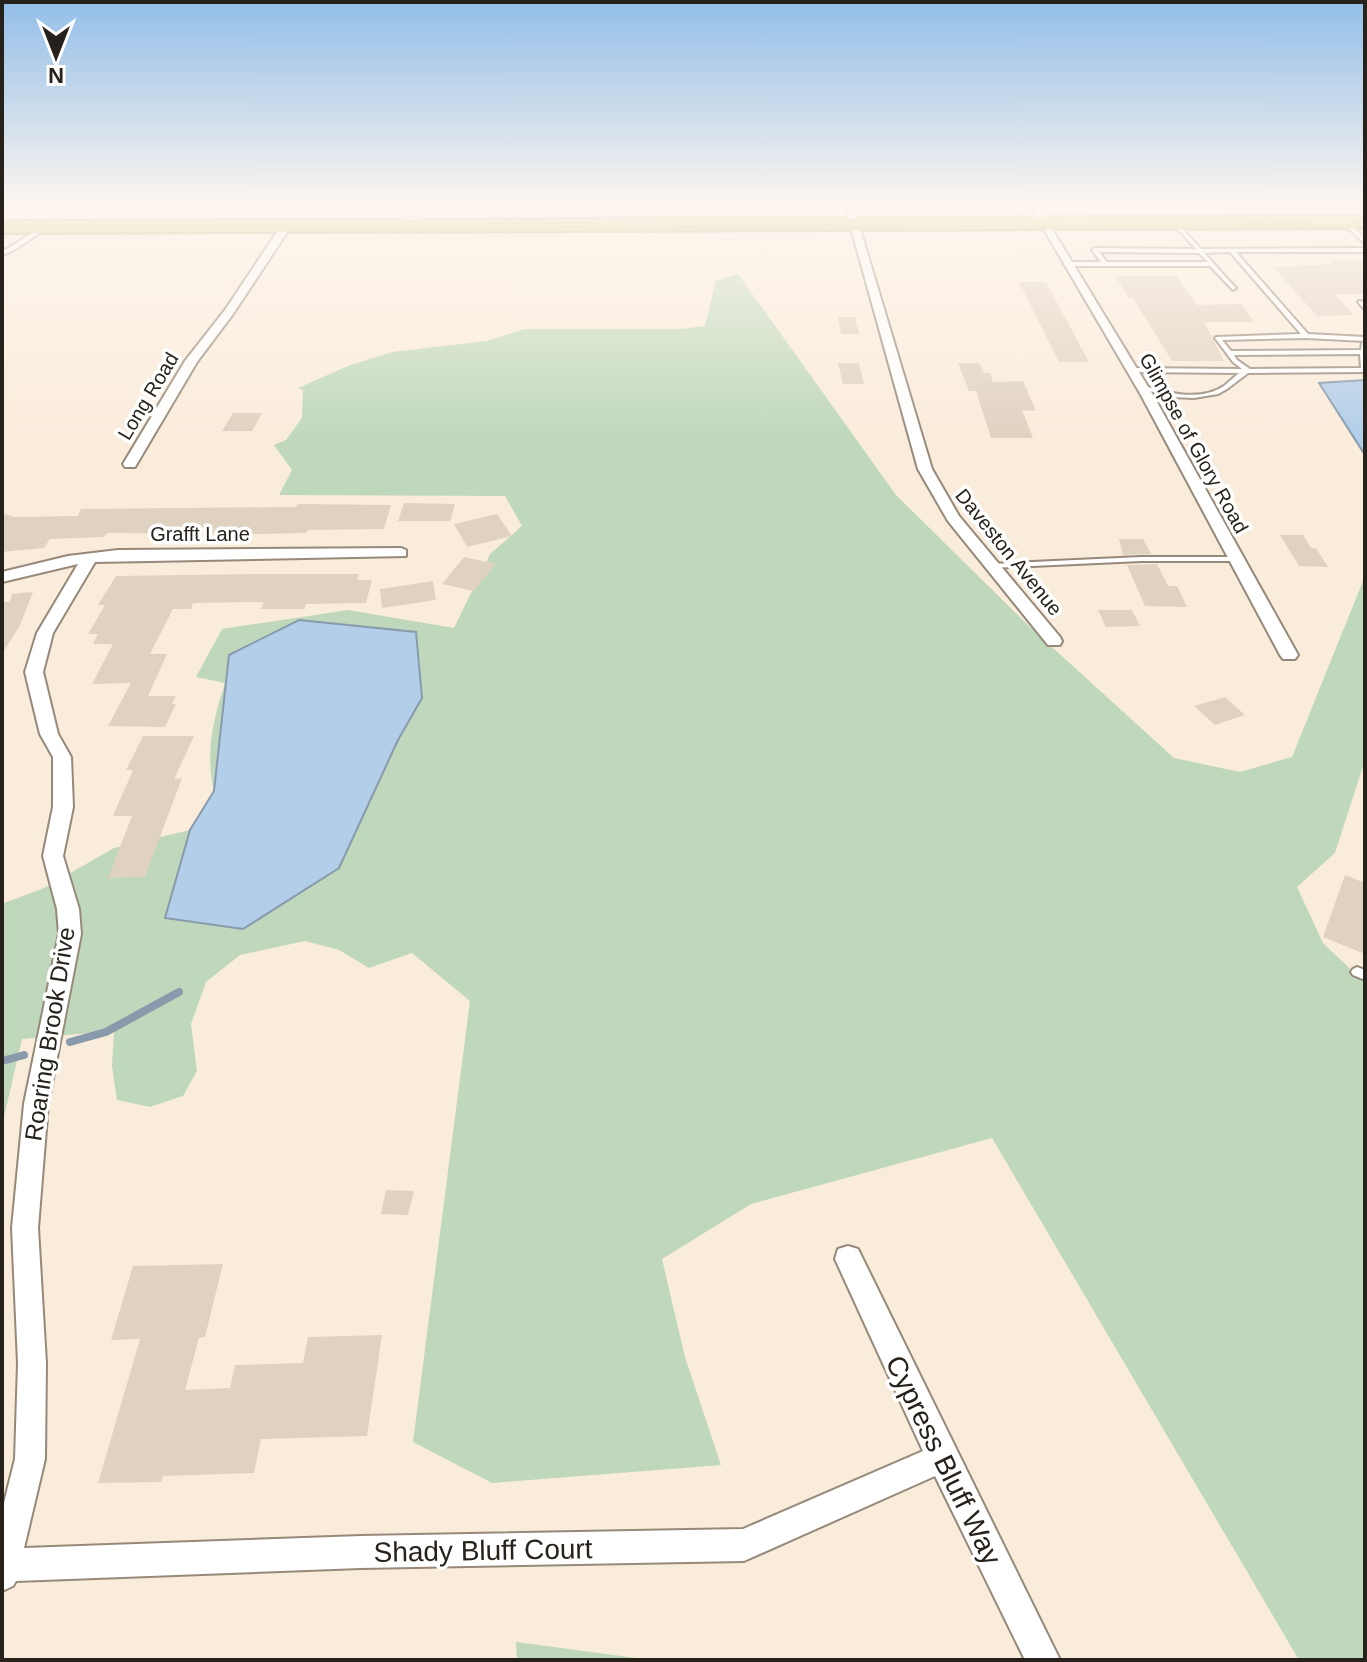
<svg xmlns="http://www.w3.org/2000/svg" width="1367" height="1662" font-family="Arial,sans-serif">
<rect width="100%" height="100%" fill="#faecdb"/>
<!-- green -->
<g fill="#bfd8bb">
<path d="M738,274L896,495L1030,627L1174,758L1240,772L1292,757L1365,576V760L1335,853L1297,887L1323,943L1365,983V1660H1299L992,1138L751,1204L662,1259L685,1357L721,1465L492,1483L413,1442L470,1001L412,953L369,968L339,950L305,941L240,955L206,982L191,1024L197,1071L183,1096L150,1107L117,1100L112,1066L114,1031L22,1039L2,1126V904L44,888L114,848L190,830L166,918L398,740L422,698L229,655L214,791C205,753 213,720 225,683L196,677L222,629L348,610L454,628L490,554L522,526L505,496L279,495L292,470L274,445L286,440L302,418L303,390L298,388L348,366L392,352L487,341L524,329H681L705,326L716,280Z"/>
<polygon points="516,1642 651,1660 517,1660"/>
</g>
<!-- water -->
<g fill="#b2cee9" stroke="#889aab" stroke-width="2">
<polygon points="1365,380 1365,455 1319,383"/>
<polygon points="299,620 416,632 422,698 398,740 339,868 243,929 165,918 190,830 214,791 229,655"/>
</g>
<g fill="none" stroke-linecap="round" stroke-linejoin="round">
<!-- stream -->
<g stroke="#889aab" stroke-width="8">
<polyline points="70,1042 106,1032 179,992"/>
<polyline points="2,1061 24,1055"/>
</g>
</g>
<!-- building -->
<g fill="#e0d2c1">
<polygon points="1329,260 1365,261 1365,294 1334,294 1354,315 1317,316 1273,267 1333,264"/>
<polygon points="1115,276 1176,276 1197,305 1242,304 1254,322 1204,322 1224,361 1172,361 1133,298 1129,298"/>
<polygon points="1019,282 1046,282 1089,362 1059,362"/>
<polygon points="838,317 855,317 859,334 841,334"/>
<polygon points="838,363 859,363 864,384 843,384"/>
<polygon points="958,363 979,363 984,373 990,373 993,382 1023,381 1036,411 1022,410 1033,438 991,438 976,391 969,391"/>
<polygon points="233,413 262,413 252,431 222,431"/>
<polygon points="404,503 455,504 450,521 398,521"/>
<polygon points="298,504 391,505 384,529 308,530 306,533 260,534 107,533 104,537 50,539 44,548 2,552 2,513 14,517 78,516 81,509 296,507"/>
<polygon points="497,514 512,536 467,547 454,524"/>
<polygon points="1280,535 1303,535 1311,548 1316,548 1328,567 1299,566"/>
<polygon points="1119,539 1143,539 1151,554 1123,555"/>
<polygon points="464,557 496,564 474,591 442,584"/>
<polygon points="1157,564 1168,586 1177,586 1187,607 1145,606 1127,565"/>
<polygon points="260,574 359,574 357,580 372,580 366,603 306,604 304,609 261,609 264,602 193,603 191,609 173,609 150,654 167,654 148,696 176,696 172,704 176,704 165,727 108,726 131,683 92,684 113,644 93,644 98,634 88,634 105,605 98,605 116,576"/>
<polygon points="433,581 436,600 382,608 380,589"/>
<polygon points="33,592 20,625 2,654 2,602 10,602 12,594"/>
<polygon points="1098,610 1132,610 1140,626 1106,627"/>
<polygon points="1225,697 1245,715 1215,725 1194,706"/>
<polygon points="143,736 194,736 174,779 182,778 145,877 108,878 132,816 113,816 133,770 126,770"/>
<polygon points="1345,875 1365,883 1365,954 1323,937"/>
<polygon points="386,1190 414,1191 408,1215 381,1214"/>
<polygon points="223,1264 205,1337 199,1338 185,1390 230,1388 235,1365 303,1363 308,1337 382,1335 367,1436 261,1439 254,1473 163,1476 161,1482 98,1483 140,1339 111,1340 133,1266"/>
</g>
<g fill="none" stroke-linecap="round" stroke-linejoin="round">
<defs>
<g id="lane">
<polygon points="421,204 426,204 417,219 399,223 399,221 413,217"/>
<path d="M1174,220L1201,249L1365,248V252H1236L1308,334L1365,337V341L1306,338L1222,340L1231,351L1361,350L1362,343L1365,341V372L1248,373L1227,389L1218,394L1194,398L1171,397L1139,388V386L1141,385C1166,393 1200,402 1224,386C1229,382 1234,377 1239,373L1131,372L1128,370L1131,368L1242,369L1233,362L1215,338L1216,337L1301,334L1230,252L1204,253L1235,287L1236,288L1233,290L1210,266H1067L1064,264L1067,262H1101L1092,250L1095,248L1196,249L1172,223ZM1099,252L1199,253L1208,262H1107ZM1360,354L1361,368L1250,369L1237,360L1234,355Z"/>
<polygon points="1343,221 1347,221 1365,239 1365,244 1343,223"/>
<path d="M44,227L46,230C30,237 19,250 2,255V251C17,245 28,233 44,227Z"/>
<polygon points="1359,301 1364,302 1365,310 1358,302"/>
<polygon points="1141,557 1235,557 1239,559 1235,561 1141,561 990,568 986,566 990,564"/>
<polygon points="1357,967 1365,970 1365,980 1353,975 1351,972 1353,969"/>
</g>
<g id="street">
<polygon points="1032,209 1041,211 1153,395 1298,655 1295,659 1283,659 1280,655 1141,395"/>
<polygon points="846,210 855,212 932,469 959,516 1060,637 1062,641 1060,645 1048,645 948,521 918,469"/>
<polygon points="283,223 292,225 233,314 197,362 135,467 125,467 123,464 185,361 225,310"/>
<polygon points="401,548 406,550 406,556 95,562 53,633 43,672 58,734 71,757 73,807 63,856 79,909 81,934 48,1104 38,1228 46,1363 45,1459 24,1548 361,1536 743,1529 923,1451 835,1259 838,1249 848,1246 858,1249 1060,1660 1025,1660 935,1476 744,1561 361,1568 16,1581 13,1586 2,1591 2,1511 15,1459 18,1363 12,1228 24,1104 59,934 57,909 43,856 53,807 53,757 40,734 25,672 37,633 78,564 2,582 2,572 68,556 118,550"/>
</g>
<polygon id="highway" points="1365,216 1365,228 2,233 2,221"/>
</defs>
<!-- lane casing -->
<use href="#lane" stroke="#96897a" stroke-width="4"/>
<!-- street casing -->
<use href="#street" stroke="#96897a" stroke-width="4"/>
<!-- highway casing -->
<use href="#highway" stroke="#857625" stroke-width="4"/>
<!-- lane -->
<use href="#lane" fill="#fff" fill-rule="evenodd"/>
<!-- street -->
<use href="#street" fill="#fff" fill-rule="evenodd"/>
<!-- highway -->
<use href="#highway" fill="#b7a42b" fill-rule="evenodd"/>
</g>
<!-- sky -->
<linearGradient id="sky" x2="0" y2="1"><stop stop-color="#92bee8"/><stop offset="0.47" stop-color="#fdf6ef"/><stop offset="1" stop-color="#fdf6ef" stop-opacity="0"/></linearGradient>
<rect width="1367" height="437" fill="url(#sky)"/>
<g text-anchor="middle" stroke-width="7" stroke-linejoin="round" paint-order="stroke">
<!-- far-street labels -->
<g font-size="20" fill="#27211b" stroke="#fff">
<text transform="translate(148 396) rotate(-59)" y="7">Long Road</text>
<text transform="translate(1194 443) rotate(61)" y="7">Glimpse of Glory Road</text>
<text x="200" y="541">Grafft Lane</text>
<text transform="translate(1009 552) rotate(51)" y="7">Daveston Avenue</text>
</g>
<!-- street labels -->
<g font-size="24" fill="#27211b" stroke="#fff">
<text transform="translate(50 1034) rotate(-81)" y="8">Roaring Brook Drive</text>
</g>
<!-- near-street labels -->
<g font-size="28" fill="#27211b" stroke="#fff">
<text transform="translate(944 1460) rotate(64)" y="10">Cypress Bluff Way</text>
<text transform="translate(483 1550) rotate(-1)" y="10">Shady Bluff Court</text>
</g>
</g>
<!-- border -->
<rect width="1367" height="1662" fill="none" stroke="#27211b" stroke-width="8"/>
<!-- north arrow -->
<g transform="translate(56 56) rotate(180)" stroke="#ffffff" stroke-width="6" paint-order="stroke">
<path d="M0-6L14 30L0 20L-14 30Z" fill="#27211b"/>
<text y="-12" font-size="22" font-weight="bold" text-anchor="middle" fill="#27211b">N</text>
</g>
</svg>
